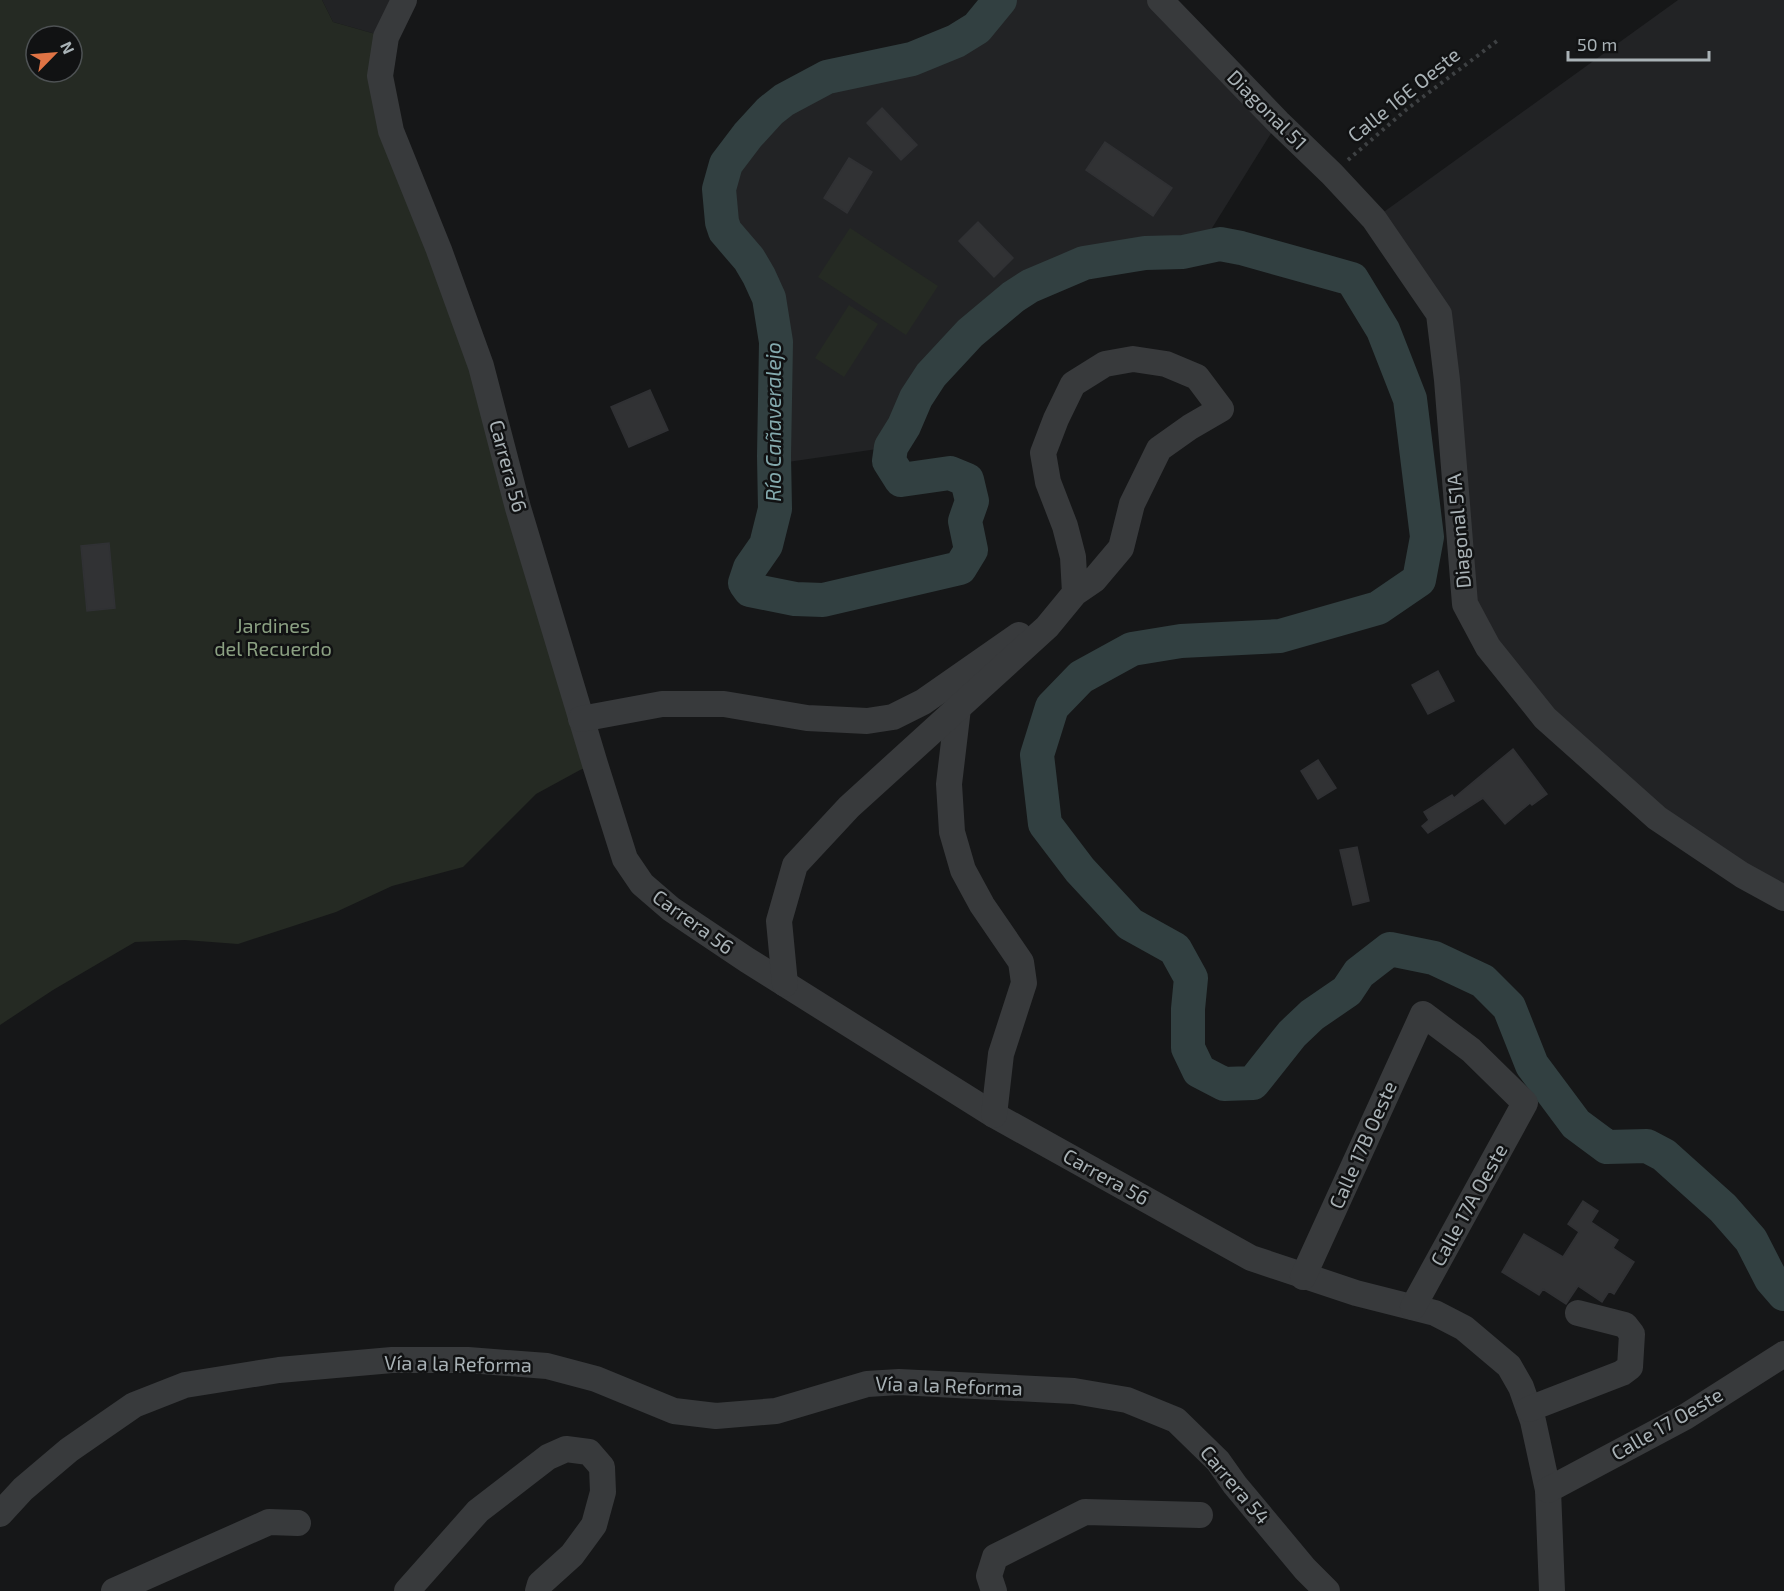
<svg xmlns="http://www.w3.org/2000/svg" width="1784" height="1591" font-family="'Exo 2',sans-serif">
<rect width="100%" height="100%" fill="#161718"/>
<!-- built -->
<g fill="#222325">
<polygon points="322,0 404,0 386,37 333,22"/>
<polygon points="1000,0 1160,0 1278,122 1199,249 1183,252 1145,253 1084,263 1030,286 1013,297 970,333 931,375 916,398 904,426 891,447 774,464 776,342 769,298 759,276 749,259 725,231 719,189 726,164 748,135 770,111 784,100 827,77 912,59 955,41 977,28"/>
<polygon points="1678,0 1784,0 1784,898 1545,718 1465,604 1439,314 1374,219"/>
</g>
<!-- green -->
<g fill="#252a23" fill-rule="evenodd">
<path d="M0,0H322L333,22L386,37L380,76L439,250L595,764L580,770L536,794L463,867L392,886L336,912L238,944L185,940L135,942L53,990L0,1025ZM36,36H72V72H36Z"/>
<polygon points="850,228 938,286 906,335 818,277"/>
<polygon points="849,305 878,324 844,377 815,358"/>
</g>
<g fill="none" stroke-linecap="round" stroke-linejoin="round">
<!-- river -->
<polyline stroke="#324041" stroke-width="34" points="1000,0 977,28 956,41 912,59 827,77 784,100 770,111 748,135 726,164 719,189 722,222 725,231 749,259 759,276 769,298 776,342 774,456 775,509 766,545 750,568 745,583 750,590 795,599 823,600 960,568 971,550 965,521 972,501 967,480 950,473 901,480 889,461 891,447 904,426 916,398 931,375 970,333 1013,297 1030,286 1084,263 1145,253 1183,252 1220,244 1241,248 1352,279 1383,330 1410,399 1427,537 1419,580 1378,608 1280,636 1181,641 1132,649 1081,677 1052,707 1037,755 1045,824 1080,870 1130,924 1175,949 1191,978 1188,1009 1188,1048 1199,1071 1224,1084 1253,1083 1292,1034 1312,1015 1347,991 1359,973 1390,949 1434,958 1483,981 1509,1007 1532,1065 1576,1124 1607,1147 1647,1146 1664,1155 1723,1208 1751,1240 1771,1279 1784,1294"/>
</g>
<!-- building -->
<g fill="#313234" stroke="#303134" stroke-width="1.5">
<polygon points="882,108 917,145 901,160 867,123"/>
<polygon points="1105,142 1172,188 1153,216 1086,170"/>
<polygon points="849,158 872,172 847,213 824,198"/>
<polygon points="978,222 1013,258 994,277 959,241"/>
<polygon points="650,390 668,430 629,447 611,407"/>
<polygon points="109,543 115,608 87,611 81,546"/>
<polygon points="1438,671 1454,701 1428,714 1412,685"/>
<polygon points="1513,749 1547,794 1532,805 1530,803 1505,824 1483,798 1428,833 1422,826 1429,820 1424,812 1452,795 1454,798"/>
<polygon points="1318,760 1336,788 1318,799 1301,771"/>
<polygon points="1357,847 1369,901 1353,905 1340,850"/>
<polygon points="1583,1201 1598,1211 1591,1222 1618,1240 1613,1248 1634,1262 1614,1294 1609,1291 1602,1302 1578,1286 1566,1304 1543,1289 1539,1295 1502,1272 1524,1234 1563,1257 1579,1232 1568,1224"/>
</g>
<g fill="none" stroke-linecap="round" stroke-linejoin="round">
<!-- path -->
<polyline stroke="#3e4143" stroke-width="4" stroke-dasharray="3 4.5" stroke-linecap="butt" points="1348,160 1407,109 1497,41"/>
<!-- minor -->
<g stroke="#383a3c" stroke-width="26">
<polyline points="404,0 386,37 380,76 391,131 439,250 481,366 518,508 595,764 625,859 642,884 671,909 747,960 994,1115 1251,1258 1356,1293 1435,1313 1464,1328 1509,1366 1521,1387 1533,1421 1548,1490 1552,1591"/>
<polyline points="1160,0 1278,122 1332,174 1374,219 1439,314 1447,380 1465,604 1488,647 1545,718 1657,818 1742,875 1784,898"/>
<polyline points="958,708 949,784 952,832 963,870 982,905 1021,962 1024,983 1001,1054 994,1115"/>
<polyline points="581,719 662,704 724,704 807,718 867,721 893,717 923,702 1019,635"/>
<polyline points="785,984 779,921 795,865 849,807 1047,627 1075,593 1094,580 1121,548 1132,504 1159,449 1190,427 1221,409 1197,377 1166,364 1133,359 1105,364 1073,384 1056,419 1043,453 1048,482 1065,526 1073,557 1075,593"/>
<polyline points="1303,1277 1423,1014 1471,1050 1525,1103 1413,1307"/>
<polyline points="1529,1409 1622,1373 1630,1367 1632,1334 1625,1325 1578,1313"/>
<polyline points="1548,1490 1685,1417 1784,1354"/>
<polyline points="0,1514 23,1489 69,1450 134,1405 185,1385 279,1370 392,1360 468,1360 547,1366 596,1379 674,1411 716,1416 776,1411 867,1384 899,1382 1074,1391 1127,1400 1176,1420 1218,1461 1235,1485 1305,1569 1327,1591"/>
<polyline points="114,1591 269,1522 298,1523"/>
<polyline points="407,1591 478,1511 548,1457 566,1449 589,1452 602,1467 603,1492 594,1525 572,1555 540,1584 538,1591"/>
<polyline points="994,1591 989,1576 995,1557 1085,1512 1200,1515"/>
</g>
</g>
<g text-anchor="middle" stroke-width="5" stroke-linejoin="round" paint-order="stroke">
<!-- street labels -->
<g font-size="20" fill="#a9b2b6" stroke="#111213">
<text transform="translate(1404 95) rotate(-39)" y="7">Calle 16E Oeste</text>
<text transform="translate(1267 110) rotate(45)" y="7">Diagonal 51</text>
<text transform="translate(508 466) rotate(75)" y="7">Carrera 56</text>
<text transform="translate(1459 531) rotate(-95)" y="7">Diagonal 51A</text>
<text transform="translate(693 922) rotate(36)" y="7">Carrera 56</text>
<text transform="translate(1363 1145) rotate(-66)" y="7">Calle 17B Oeste</text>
<text transform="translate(1106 1177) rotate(29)" y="7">Carrera 56</text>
<text transform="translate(1469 1205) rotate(-61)" y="7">Calle 17A Oeste</text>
<text transform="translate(458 1364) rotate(1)" y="7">Vía a la Reforma</text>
<text transform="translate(949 1386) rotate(2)" y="7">Vía a la Reforma</text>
<text transform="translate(1667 1424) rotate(-30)" y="7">Calle 17 Oeste</text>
<text transform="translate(1235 1485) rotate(50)" y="7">Carrera 54</text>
</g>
<!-- park labels -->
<g font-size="20" fill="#8ba082" stroke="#111213">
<text x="273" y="633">Jardines<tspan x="273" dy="23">del Recuerdo</tspan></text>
</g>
<!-- water labels -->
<g font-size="21" font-style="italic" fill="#84aaae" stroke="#111213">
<text transform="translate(774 422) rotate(-90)" y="7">Río Cañaveralejo</text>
</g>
</g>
<!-- north arrow -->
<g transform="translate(54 54) rotate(65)"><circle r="28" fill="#111213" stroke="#4e5254" stroke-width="1.5"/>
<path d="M0-4.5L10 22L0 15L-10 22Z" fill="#e07445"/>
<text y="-9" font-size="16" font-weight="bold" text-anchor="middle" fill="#a9b2b6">N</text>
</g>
<!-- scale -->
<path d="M1568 51v9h141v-9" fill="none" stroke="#a9b2b6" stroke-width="3"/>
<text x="1577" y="51" font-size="18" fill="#a9b2b6" stroke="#111213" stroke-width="4.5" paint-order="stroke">50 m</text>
</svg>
